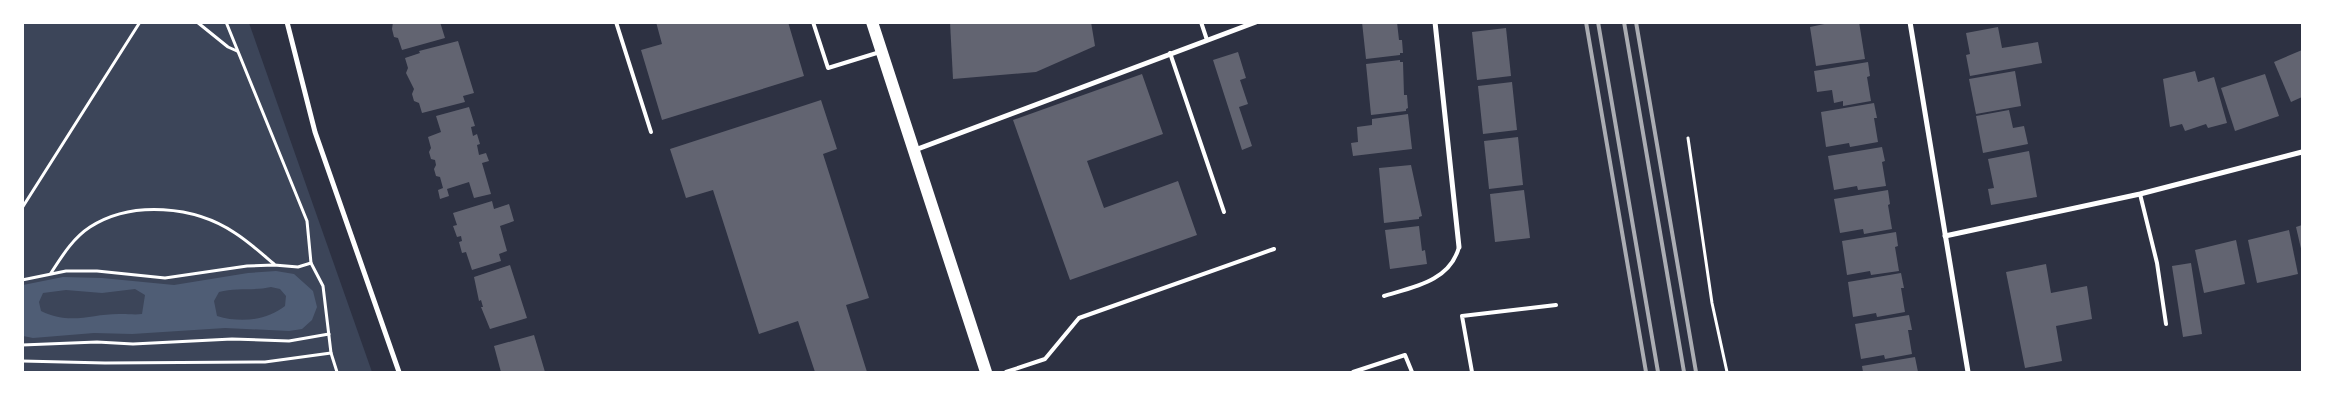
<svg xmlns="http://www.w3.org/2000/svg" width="2325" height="395" font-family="'Nunito Sans',sans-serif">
<rect width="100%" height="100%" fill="#2d3142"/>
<!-- green -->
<polygon fill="#3c4559" points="22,23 249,23 372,372 23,372"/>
<!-- water -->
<path fill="#4f5d75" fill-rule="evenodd" d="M276,271L294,274L313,291L317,307L312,320L302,329L289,331L225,328L132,334L94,333L33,338L23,336V285L63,277L102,278L174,285L248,273ZM271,287L280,289L286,296L285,306C266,321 240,323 217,316L214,301L219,292C236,287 254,291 271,287ZM135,289L145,295L142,314C135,315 129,314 122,314C92,313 72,326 41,311L39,302L43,293L66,290L102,293Z"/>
<!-- building -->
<g fill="#626471">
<polygon points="393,22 440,22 445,38 402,50 398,38 394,37 392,29"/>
<polygon points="656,22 788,22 804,76 662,120 641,50 662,44"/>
<polygon points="950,22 1091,22 1095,46 1036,72 953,79"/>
<polygon points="1362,22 1397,22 1399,40 1402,40 1403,53 1400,53 1400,55 1366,59"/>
<polygon points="1834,22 1859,22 1865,59 1816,66 1810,27"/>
<polygon points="1998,27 2002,48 2038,42 2042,63 1970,76 1966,55 1970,54 1966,33"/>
<polygon points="1506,28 1511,76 1477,80 1472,32"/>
<polygon points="458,41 474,93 463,96 465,102 422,113 419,103 414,101 412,94 414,89 406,73 408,68 405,58 420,53 419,51"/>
<polygon points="2302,50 2302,97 2291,102 2274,62"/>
<polygon points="1238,52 1246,78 1240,80 1248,104 1239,107 1252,146 1242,150 1213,60"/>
<polygon points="1400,60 1400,62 1403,62 1404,95 1407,95 1408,108 1406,109 1406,111 1371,115 1366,64"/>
<polygon points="1868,62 1870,76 1867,77 1871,101 1843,106 1843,101 1834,103 1832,90 1817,92 1814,71"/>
<polygon points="2015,71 2021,106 1976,114 1969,79"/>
<polygon points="2195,71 2198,82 2214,77 2227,123 2208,128 2206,124 2185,131 2182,124 2170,127 2163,79"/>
<polygon points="1142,74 1163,134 1087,161 1104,208 1178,181 1197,235 1070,280 1013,120"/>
<polygon points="2265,74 2279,116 2235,131 2221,88"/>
<polygon points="1512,82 1517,130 1483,134 1478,86"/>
<polygon points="821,100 837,149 823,154 869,298 846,305 867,372 815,372 798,321 759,334 713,190 686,198 670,149"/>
<polygon points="1874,103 1877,118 1874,118 1878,142 1850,147 1849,143 1826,147 1821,112"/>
<polygon points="469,107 475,126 471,127 473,136 477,134 480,144 477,145 479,155 486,153 489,161 482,163 491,194 474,198 469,182 447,189 449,196 440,199 438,190 443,188 440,177 436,176 434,169 436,165 435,160 431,159 429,152 431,148 428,137 441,132 436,116"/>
<polygon points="2009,110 2013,128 2024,126 2028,144 1983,153 1976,116"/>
<polygon points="1408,114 1412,149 1353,156 1351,143 1358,142 1357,127 1372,125 1372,119"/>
<polygon points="1518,137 1523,185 1489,189 1484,141"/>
<polygon points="1882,147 1885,161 1882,162 1886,186 1858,190 1857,186 1834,190 1828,156"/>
<polygon points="2029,151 2037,197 1991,205 1988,189 1994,188 1988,159"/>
<polygon points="1411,165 1422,216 1419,217 1419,219 1384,223 1379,168"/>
<polygon points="1524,190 1530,238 1495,242 1490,194"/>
<polygon points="1888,190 1890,204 1888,205 1892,229 1864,234 1863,229 1840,233 1834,199"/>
<polygon points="492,201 494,209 509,204 514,221 500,226 507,251 499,254 501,261 472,270 466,252 462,253 459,242 462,241 461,236 457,237 453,226 457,225 453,213"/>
<polygon points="2302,225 2302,253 2296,227"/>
<polygon points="1419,226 1422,251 1425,250 1427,264 1390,269 1385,230"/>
<polygon points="2289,230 2298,274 2257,283 2248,240"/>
<polygon points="1896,232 1898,246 1895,247 1899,271 1871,275 1870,271 1847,275 1842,241"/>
<polygon points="2236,240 2245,284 2204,293 2195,250"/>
<polygon points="2191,263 2202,334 2183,337 2172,266"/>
<polygon points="2046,264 2051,293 2087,286 2092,319 2056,326 2062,361 2025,368 2006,272"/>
<polygon points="510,265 527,318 490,329 481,307 483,307 481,300 479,301 474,277"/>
<polygon points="1901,273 1904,288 1901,288 1905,312 1877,317 1876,313 1853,317 1848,282"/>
<polygon points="1909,315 1912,330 1908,330 1912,354 1885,359 1884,355 1861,359 1855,324"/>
<polygon points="534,335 545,372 501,372 494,346"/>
<polygon points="1915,357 1918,372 1863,372 1862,366"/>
</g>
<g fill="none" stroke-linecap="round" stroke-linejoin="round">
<!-- path -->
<g stroke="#fff" stroke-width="3">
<polyline points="197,22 228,47 237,51"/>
<polyline points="226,22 307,221 311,263 323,286 331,353 337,372"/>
<polyline points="1688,138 1712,303 1727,372"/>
<polyline points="22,208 140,22"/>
<path d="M51,273C62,256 73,238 90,227C132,200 195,206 235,233C249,242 261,253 274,264"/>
<polyline points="22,280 66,271 97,271 165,278 247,266 274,265 298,267 311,263"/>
<polyline points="22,345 97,342 133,344 232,339 289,341 329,334"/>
<polyline points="22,361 105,363 265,362 331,353"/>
</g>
<!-- service -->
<g stroke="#fff" stroke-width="4">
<polyline points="616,22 651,132"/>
<polyline points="813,22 828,68 880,52"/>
<polyline points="1201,22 1207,40"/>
<polyline points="1170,53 1224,212"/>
<polyline points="2140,194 2157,263 2166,324"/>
<path d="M1384,296C1414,287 1450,281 1459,247"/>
<polyline points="1006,372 1045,359 1079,318 1274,249"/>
<polyline points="1353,372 1405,355 1412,372"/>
<polyline points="1472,372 1462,316 1556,305"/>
</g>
<!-- minor -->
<g stroke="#fff" stroke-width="5">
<polyline points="287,22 315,132 399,372"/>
<polyline points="1435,22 1459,247"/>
<polyline points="1910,22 1968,372"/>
<polyline points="915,150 1256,22"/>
<polyline points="1945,236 2140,194 2302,152"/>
</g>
<!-- primary -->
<polyline stroke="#fff" stroke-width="12" points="872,22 986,372"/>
<!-- rail -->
<g stroke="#abadb3" stroke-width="4">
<polyline points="1586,22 1646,372"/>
<polyline points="1598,22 1658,372"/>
<polyline points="1624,22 1684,372"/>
<polyline points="1636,22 1696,372"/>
</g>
</g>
<!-- border -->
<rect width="2325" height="395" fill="none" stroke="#ffffff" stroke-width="48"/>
</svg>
